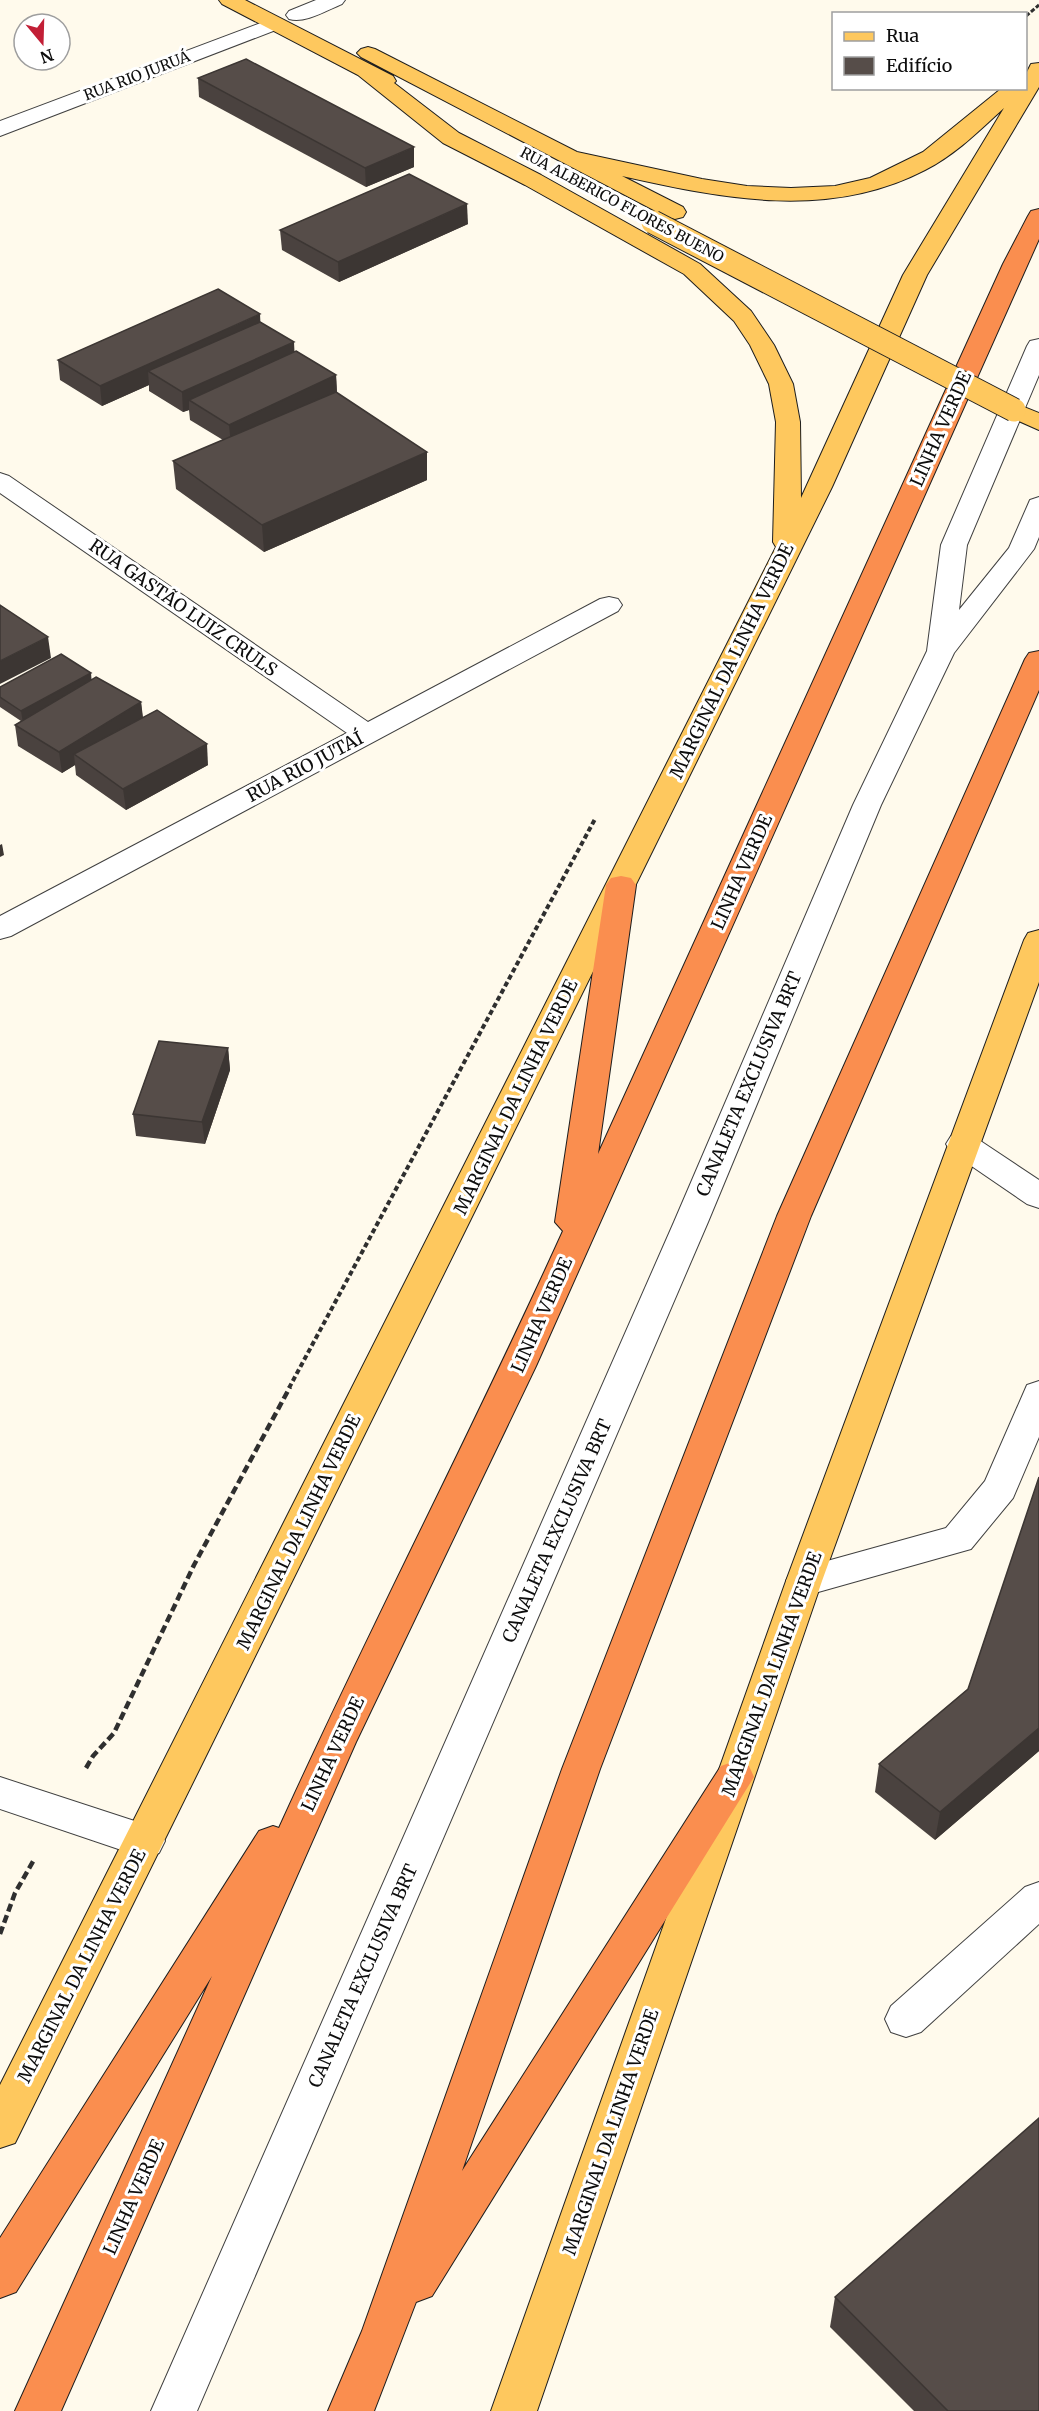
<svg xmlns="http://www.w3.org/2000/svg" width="1039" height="2411" font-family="Merriweather,serif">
<rect width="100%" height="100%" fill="#fffaec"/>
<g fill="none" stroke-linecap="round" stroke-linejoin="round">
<defs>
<g id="minor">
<path d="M316,0H345L342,4C327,10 305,24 289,19L286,15L289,11Z"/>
<polygon points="274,18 281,20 284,24 281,28 0,136 0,121"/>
<polygon points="1039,339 1039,375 967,545 959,610 1009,548 1030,500 1039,497 1039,537 1034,549 954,653 881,805 708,1222 197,2411 151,2411 674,1222 853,805 927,651 941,545 1027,346 1030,341"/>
<polygon points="0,473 9,476 368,722 600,599 609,597 618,599 622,605 618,611 11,936 0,939 0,916 347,733 0,493"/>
<polygon points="962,1133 973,1136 1039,1180 1039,1208 1027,1204 951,1152 946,1144 951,1136"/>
<polygon points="1039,1381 1039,1437 1013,1498 971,1549 804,1596 791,1591 786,1581 791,1571 946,1528 985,1481 1027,1385"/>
<polygon points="0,1777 159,1829 165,1841 159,1853 145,1858 0,1809"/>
<polygon points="1039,1882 1039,1924 921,2032 906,2037 891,2032 885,2019 891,2006 1025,1887"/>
</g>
<g id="major">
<path d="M219,0H245L393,76L396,81L394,83L459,133L541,175L700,264L751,311L774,345L793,384L800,422L801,498L903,275L1004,108C980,130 955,155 925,170C829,220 724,199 622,176L683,207L686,212L683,217L675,219L667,217L361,57L357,53L361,49L368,47L375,49L577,152L702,179L747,186L791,188L835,186L870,178L923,152L1002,88H1026V74L1031,64L1039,63V87L927,275L832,487L15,2143L0,2148V2085L776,547L773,542L776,422L769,384L750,345L734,321L684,274L525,185L443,143L358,75L222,4Z"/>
<polygon points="1014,403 1039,413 1039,430 1005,415 1002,410 1005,405"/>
<polygon points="1039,930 1039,982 822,1581 537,2411 491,2411 786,1581 1024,940 1028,933"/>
</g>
<g id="highway">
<path d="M1039,209V239L536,1366L356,1742L61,2411H15L212,1976L16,2292L0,2298V2238L259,1831L273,1826L279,1828C370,1627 472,1432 563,1231L555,1222L606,885L611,878L621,876L631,878L636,885L598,1154L1003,264L1028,216L1031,211Z"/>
<polygon points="1039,651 1039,690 811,1216 600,1769 462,2171 721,1766 735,1761 749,1766 754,1777 432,2296 416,2302 374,2411 328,2411 362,2331 562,1769 777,1216 1025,659 1029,653"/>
</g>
</defs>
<!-- minor casing -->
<use href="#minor" stroke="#404040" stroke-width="2"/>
<!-- major casing -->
<use href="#major" stroke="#1e1e1e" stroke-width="2"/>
<!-- highway casing -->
<use href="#highway" stroke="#1e1e1e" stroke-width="2"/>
<!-- path-far2 -->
<polyline stroke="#2f2f2f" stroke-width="3" stroke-dasharray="4.5 2" stroke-linecap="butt" points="1026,16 1039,5"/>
<!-- path-far1 -->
<polyline stroke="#2f2f2f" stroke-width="4" stroke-dasharray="5 3" stroke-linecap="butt" points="289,1388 595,819"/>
<!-- path -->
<g stroke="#2f2f2f" stroke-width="4.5" stroke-dasharray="8 4" stroke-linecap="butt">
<polyline points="86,1768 93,1756 114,1733 194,1565 290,1387"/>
<polyline points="0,1934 15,1893 35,1858"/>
</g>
<!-- minor -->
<use href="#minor" fill="#fff" fill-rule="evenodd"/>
<!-- major -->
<use href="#major" fill="#fec85e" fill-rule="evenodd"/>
<!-- highway -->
<use href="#highway" fill="#fa8e4f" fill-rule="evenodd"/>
<defs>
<polyline id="major-bridge" points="653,222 1014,410"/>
</defs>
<!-- major-bridge casing -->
<use href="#major-bridge" stroke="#1e1e1e" stroke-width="25" stroke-linecap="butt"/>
<!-- major-bridge -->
<use href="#major-bridge" stroke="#fec85e" stroke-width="23"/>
</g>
<!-- wall -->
<g fill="#4a423f">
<polygon points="198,78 414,167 366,187 199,97"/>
<polygon points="468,224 339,282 282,250 280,230"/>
<polygon points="260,322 294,352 336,375 337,393 427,480 264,552 176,489 173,461 223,440 190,420 189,410 183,412 149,391 149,385 102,406 60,380 58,360"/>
<polygon points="91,673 91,679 141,702 143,717 208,765 126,810 76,775 75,765 62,773 18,746 15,725 21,721 0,707 0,687"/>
<polygon points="228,1048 230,1070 205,1144 136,1136 133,1114"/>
<polygon points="1039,1477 1039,1751 935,1840 875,1792 879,1764 968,1689"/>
<polygon points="835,2297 1039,2411 914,2411 830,2327"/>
</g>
<!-- shaded-wall -->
<g fill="#3c3633">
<polygon points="414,147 414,167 366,187 365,168"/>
<polygon points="467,204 468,224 339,282 338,262"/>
<polygon points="260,314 261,334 148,371 149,385 102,406 100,386"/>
<polygon points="294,342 295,363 189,400 189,410 183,412 182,392"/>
<polygon points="336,375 337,395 231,445 229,425"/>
<polygon points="427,452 427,480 264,552 262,525"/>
<polygon points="48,637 51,658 0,684 0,661"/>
<polygon points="91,673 92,685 23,723 21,711"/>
<polygon points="141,702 143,723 74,754 75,765 62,773 59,752"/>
<polygon points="207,744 208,765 126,810 123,789"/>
<polygon points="2,844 4,855 0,857 0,845"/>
<polygon points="228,1048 230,1070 205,1144 202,1122"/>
<polygon points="1039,1728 1039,1751 935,1840 940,1812"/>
</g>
<!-- building -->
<g fill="#564d49" stroke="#3c3633" stroke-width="1.5">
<polygon points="246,59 414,147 365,168 198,78"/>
<polygon points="409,174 467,204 338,262 280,230"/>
<polygon points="218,289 260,314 100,386 58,360"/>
<polygon points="260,322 294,342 182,392 148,371"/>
<polygon points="296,351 336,375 229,425 189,400"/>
<polygon points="336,392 427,452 262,525 173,461"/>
<polygon points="0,605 48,637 0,661"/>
<polygon points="61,654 91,673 21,711 0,697 0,687"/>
<polygon points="96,677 141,702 59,752 15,725"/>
<polygon points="157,710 207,744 123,789 74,754"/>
<polygon points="159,1041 228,1048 202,1122 133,1114"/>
<polygon points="1039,1477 1039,1728 940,1812 879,1764 968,1689"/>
<polygon points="1039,2118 1039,2411 948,2411 835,2297"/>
</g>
<g text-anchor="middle" stroke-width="6" stroke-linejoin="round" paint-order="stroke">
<!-- far-street labels -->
<g font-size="15" fill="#0d0d0d" stroke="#fff">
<text transform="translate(137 76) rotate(-21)" y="5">RUA RIO JURUÁ</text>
<text transform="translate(622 205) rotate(28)" y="5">RUA ALBERICO FLORES BUENO</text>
</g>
<!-- street labels -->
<g font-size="18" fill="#0d0d0d" stroke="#fff">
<text transform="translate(941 429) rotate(-66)" y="6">LINHA VERDE</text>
<text transform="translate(183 608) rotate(35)" y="6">RUA GASTÃO LUIZ CRULS</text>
<text transform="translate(732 661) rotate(-64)" y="6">MARGINAL DA LINHA VERDE</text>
<text transform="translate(305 767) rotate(-28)" y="6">RUA RIO JUTAÍ</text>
<text transform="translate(742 872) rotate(-66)" y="6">LINHA VERDE</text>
<text transform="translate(749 1084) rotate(-67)" y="6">CANALETA EXCLUSIVA BRT</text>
<text transform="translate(516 1097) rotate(-64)" y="6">MARGINAL DA LINHA VERDE</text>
<text transform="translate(542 1315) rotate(-66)" y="6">LINHA VERDE</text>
<text transform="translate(557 1531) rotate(-66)" y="6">CANALETA EXCLUSIVA BRT</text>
<text transform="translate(299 1532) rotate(-64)" y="6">MARGINAL DA LINHA VERDE</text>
<text transform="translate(772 1674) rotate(-70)" y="6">MARGINAL DA LINHA VERDE</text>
<text transform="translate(333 1754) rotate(-65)" y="6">LINHA VERDE</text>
<text transform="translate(82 1966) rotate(-63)" y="6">MARGINAL DA LINHA VERDE</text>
<text transform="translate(363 1976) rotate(-66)" y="6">CANALETA EXCLUSIVA BRT</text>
<text transform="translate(611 2132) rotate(-71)" y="6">MARGINAL DA LINHA VERDE</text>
<text transform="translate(134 2197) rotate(-66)" y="6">LINHA VERDE</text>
</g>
</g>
<!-- legend -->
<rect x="832" y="12" width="195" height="78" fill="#ffffff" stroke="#9e9e9e" stroke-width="1.5"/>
<rect x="844" y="32" width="30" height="9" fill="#fec85e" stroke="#9e9e9e" stroke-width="1.5"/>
<text x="886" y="42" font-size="18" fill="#0d0d0d">Rua</text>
<rect x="844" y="57" width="30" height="18" fill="#564d49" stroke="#9e9e9e" stroke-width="1.5"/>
<text x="886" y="72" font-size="18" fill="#0d0d0d">Edifício</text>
<!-- north arrow -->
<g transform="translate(42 42) rotate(161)"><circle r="28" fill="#ffffff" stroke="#9e9e9e" stroke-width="1.5"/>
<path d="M0-4.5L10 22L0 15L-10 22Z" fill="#c21f36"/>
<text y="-9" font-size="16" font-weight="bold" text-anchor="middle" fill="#0d0d0d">N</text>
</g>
</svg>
